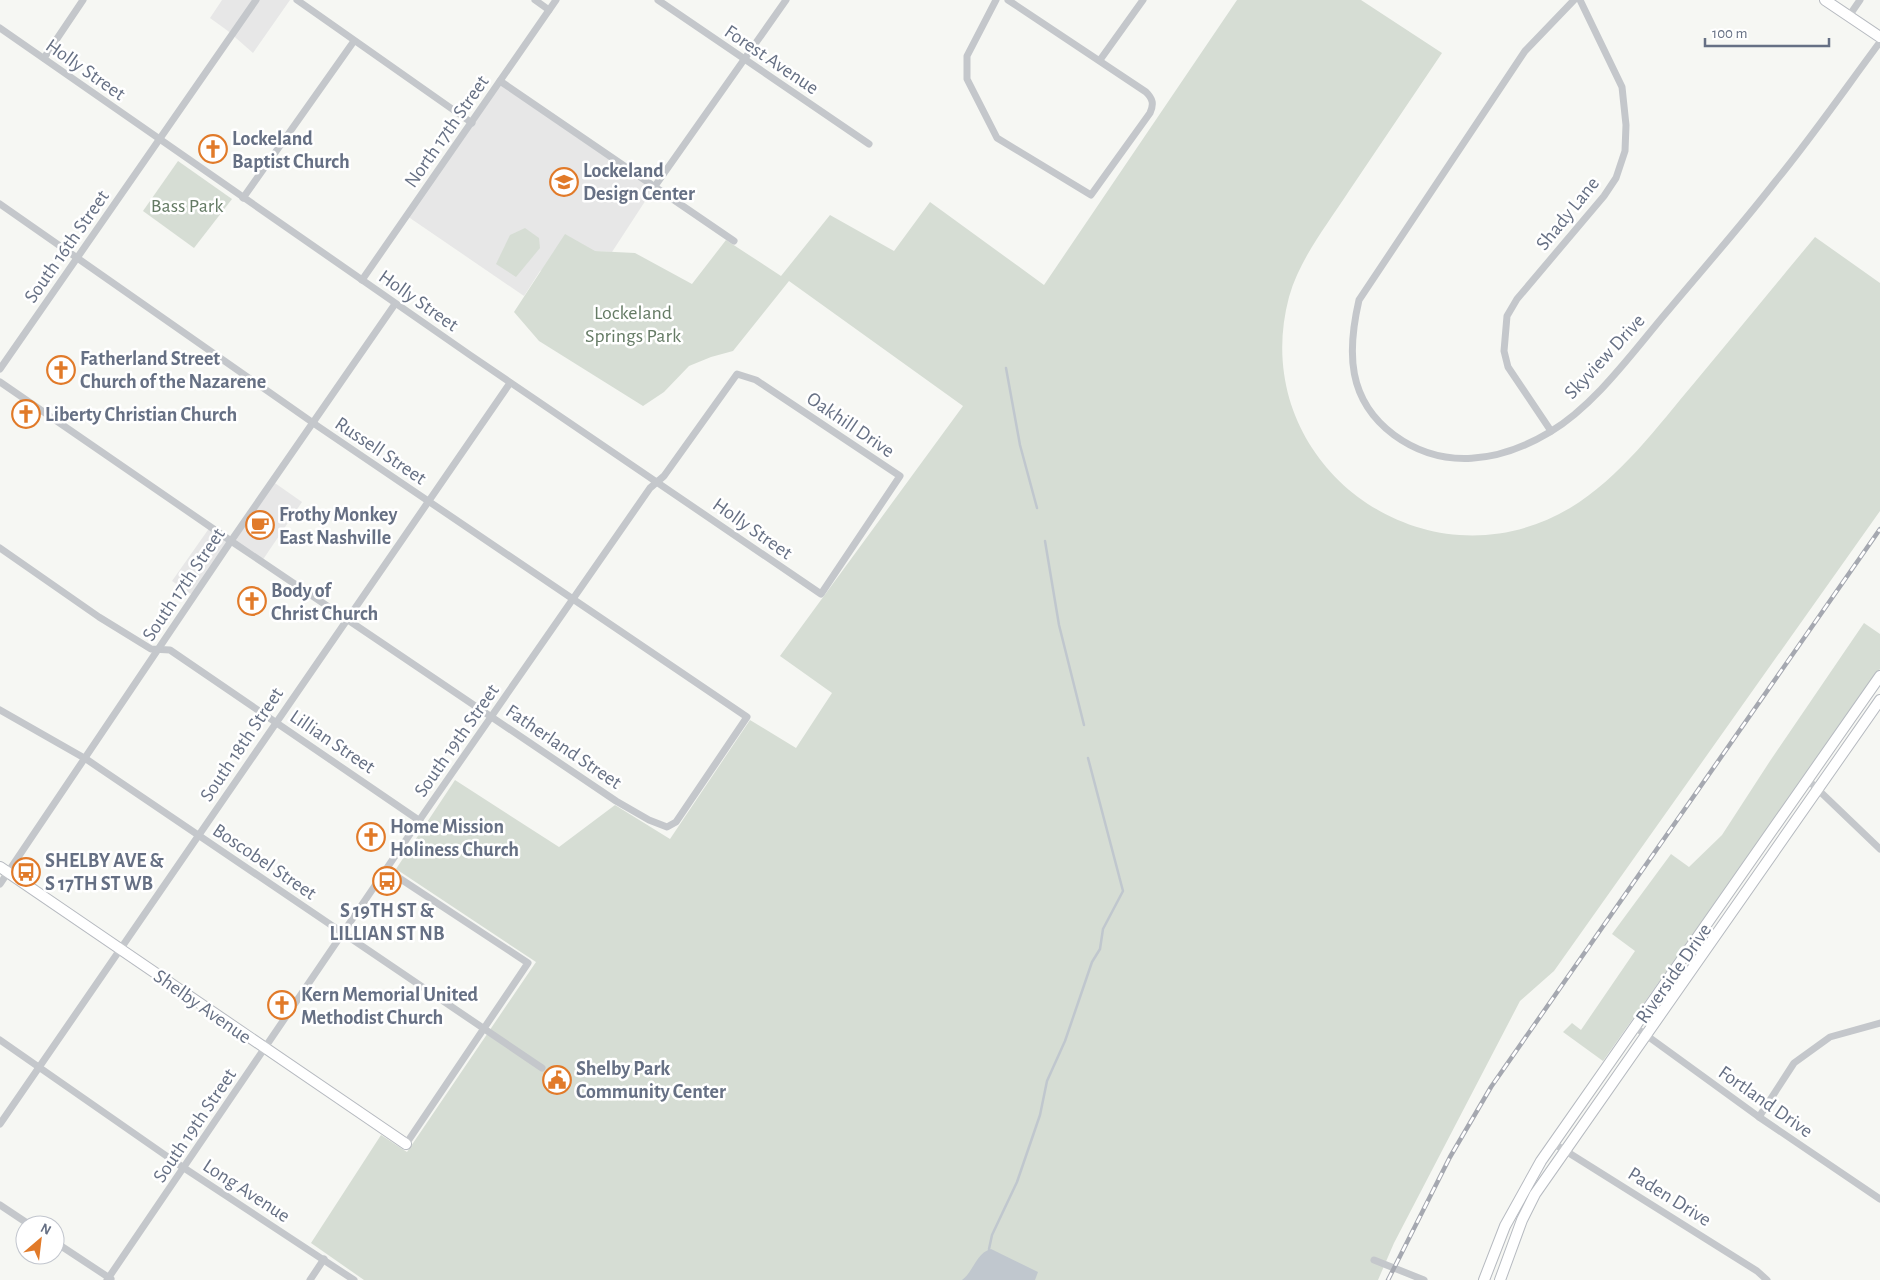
<svg xmlns="http://www.w3.org/2000/svg" width="1880" height="1280" font-family="'Alegreya Sans',sans-serif">
<rect width="100%" height="100%" fill="#f6f7f3"/>
<!-- built -->
<g fill="#e7e7e7">
<polygon points="222,0 290,0 253,53 228,31 210,18"/>
<polygon points="500,81 655,186 612,252 595,251 540,271 524,296 407,216"/>
<polygon points="272,481 302,502 262,561 231,542 194,596 172,581 210,527 231,541"/>
</g>
<!-- green -->
<g fill="#d6ddd4">
<path d="M1237,0H1361L1442,53C1411,99 1380,145 1349,191C1327,225 1300,258 1289,297C1245,462 1424,595 1570,508C1620,478 1657,427 1695,382C1735,334 1775,285 1815,237L1880,283V511L1554,971L1520,1001L1394,1243L1378,1280H364L311,1243L381,1135L407,1152L536,962L396,869L455,780L559,847L615,805L670,839L750,720L796,748L832,693L780,656L963,406L789,281L733,351L711,357L689,366L664,392L643,406L539,341L514,312L565,234L595,251L635,253L692,284L726,240L781,276L830,215L894,251L930,202L1044,285Z"/>
<polygon points="178,161 232,199 194,248 143,211"/>
<polygon points="525,228 539,238 540,248 516,277 496,264 510,235"/>
<polygon points="1864,623 1880,634 1880,669 1603,1061 1563,1032 1572,1023 1581,1030 1635,951 1612,934 1671,854 1689,867 1722,835 1770,761"/>
</g>
<!-- water -->
<path fill="#c0c7ce" d="M991,1249L1038,1272L1035,1280H962C974,1271 976,1253 991,1249Z"/>
<g fill="none" stroke-linecap="round" stroke-linejoin="round">
<!-- stream -->
<g stroke="#c0c7ce" stroke-width="2.5">
<polyline points="1006,368 1020,445 1037,508"/>
<polyline points="1045,541 1059,625 1084,725"/>
<polyline points="989,1249 992,1235 1017,1182 1040,1115 1047,1081 1065,1041 1092,962 1100,949 1103,929 1123,891 1088,758"/>
</g>
<defs>
<g id="secondary">
<polyline points="1825,0 1880,37"/>
<polyline points="0,867 406,1144"/>
<polyline points="1484,1280 1505,1226 1541,1161 1880,676"/>
<polyline points="1500,1280 1522,1220 1535,1194 1880,700"/>
</g>
</defs>
<!-- secondary casing -->
<use href="#secondary" stroke="#b6bac0" stroke-width="12"/>
<!-- street -->
<g stroke="#c4c7cb" stroke-width="7">
<polyline points="297,0 472,123"/>
<polyline points="535,0 549,10"/>
<polyline points="658,0 869,144"/>
<path d="M996,0L967,56V79L997,138L1091,195L1150,113C1154,104 1153,99 1146,92L1008,0"/>
<path d="M1574,0L1525,51L1359,300C1347,352 1347,400 1394,435C1443,471 1500,462 1550,432C1595,405 1632,353 1666,313C1702,270 1740,227 1775,182C1812,137 1845,89 1880,42"/>
<polyline points="1849,16 1860,0"/>
<polyline points="0,28 470,355 821,594 900,476 756,380 737,374 664,476 650,488 425,812 107,1280"/>
<polyline points="44,58 83,0"/>
<polyline points="1100,60 1143,0"/>
<polyline points="500,81 734,241"/>
<polyline points="655,186 786,0"/>
<polyline points="243,198 354,41"/>
<polyline points="0,204 319,427 747,717 676,822 667,827 649,820 616,801 231,541 0,382"/>
<polyline points="362,280 556,0"/>
<polyline points="0,369 256,0"/>
<polyline points="1551,431 1508,367 1504,351 1507,316 1517,299 1604,196 1616,178 1625,151 1626,125 1622,87 1580,0"/>
<polyline points="0,548 99,617 151,649 170,650 420,821"/>
<polyline points="0,710 86,759 542,1068"/>
<polyline points="1808,780 1880,849"/>
<polyline points="387,870 528,963 406,1144"/>
<polyline points="0,884 231,541 395,304"/>
<polyline points="1635,1027 1759,1117 1880,1199"/>
<polyline points="0,1040 178,1164 354,1280"/>
<polyline points="1759,1117 1794,1063 1830,1037 1880,1023"/>
<polyline points="0,1124 510,383"/>
<polyline points="1553,1143 1757,1271 1767,1280"/>
<polyline points="0,1205 30,1225"/>
<polyline points="55,1242 111,1279"/>
<polyline points="1374,1260 1424,1280"/>
<polyline points="310,1280 324,1259"/>
</g>
<!-- secondary -->
<use href="#secondary" stroke="#fff" stroke-width="10"/>
<defs>
<polyline id="rail" points="1388,1280 1450,1157 1491,1087 1880,529"/>
</defs>
<!-- rail casing -->
<use href="#rail" stroke="#a5a8b0" stroke-width="4.5"/>
<!-- rail -->
<use href="#rail" stroke="#fff" stroke-width="2.5" stroke-dasharray="8" stroke-linecap="butt"/>
</g>
<!-- icons -->
<defs>
<symbol id="church-ring" viewBox="-11 -11 22 22"><circle r="9.5" fill="#fff" stroke="#e17a29" stroke-width="1.5"/><path d="M-1.2-6h2.4v3.5h3.3v2.4h-3.3V6h-2.4V-.1h-3.3v-2.4h3.3Z" fill="#e17a29"/></symbol>
<symbol id="school-ring" viewBox="-11 -11 22 22"><circle r="9.5" fill="#fff" stroke="#e17a29" stroke-width="1.5"/><path d="M0-5L7-2L0 1L-7-2ZM-4 1L0 2.5L4 1V4Q0 6-4 4Z" fill="#e17a29"/></symbol>
<symbol id="cafe-ring" viewBox="-11 -11 22 22"><circle r="9.5" fill="#fff" stroke="#e17a29" stroke-width="1.5"/><path d="M-5.5-4.5H6V0H3Q3 3.5 0 3.5H-2.5Q-5.5 3.5-5.5 0ZM3-3.2v2h1.7v-2ZM-6 4.5H4V6H-6Z" fill="#e17a29"/></symbol>
<symbol id="bus-ring" viewBox="-11 -11 22 22"><circle r="9.5" fill="#fff" stroke="#e17a29" stroke-width="1.5"/><path d="M-5-6H5V4H4V6H2V4H-2V6H-4V4H-5ZM-3.5-4V0h7V-4ZM-3.5 1.2v1.5H-2V1.2ZM2 1.2v1.5H3.5V1.2Z" fill="#e17a29"/></symbol>
<symbol id="civic-ring" viewBox="-11 -11 22 22"><circle r="9.5" fill="#fff" stroke="#e17a29" stroke-width="1.5"/><path d="M-.6-6.5H3V-4.5H.6V-3L4-1V1h2V6H-6V1h2V-1L-.6-3ZM-1.2 2.5V6h2.4V2.5Z" fill="#e17a29"/></symbol>
</defs>
<g fill-rule="evenodd">
<use href="#church-ring" x="197" y="133" width="32" height="32"/>
<use href="#school-ring" x="548" y="166" width="32" height="32"/>
<use href="#church-ring" x="45" y="354" width="32" height="32"/>
<use href="#church-ring" x="10" y="398" width="32" height="32"/>
<use href="#cafe-ring" x="244" y="509" width="32" height="32"/>
<use href="#church-ring" x="236" y="585" width="32" height="32"/>
<use href="#church-ring" x="355" y="821" width="32" height="32"/>
<use href="#bus-ring" x="10" y="856" width="32" height="32"/>
<use href="#bus-ring" x="371" y="865" width="32" height="32"/>
<use href="#church-ring" x="266" y="989" width="32" height="32"/>
<use href="#civic-ring" x="541" y="1064" width="32" height="32"/>
</g>
<g text-anchor="middle" stroke-width="5" stroke-linejoin="round" paint-order="stroke">
<!-- street labels -->
<g font-size="20" fill="#667084" stroke="#fff">
<text transform="translate(772 59) rotate(34)" y="7">Forest Avenue</text>
<text transform="translate(86 69) rotate(35)" y="7">Holly Street</text>
<text transform="translate(446 131) rotate(-55)" y="7">North 17th Street</text>
<text transform="translate(1567 213) rotate(-51)" y="7">Shady Lane</text>
<text transform="translate(66 246) rotate(-55)" y="7">South 16th Street</text>
<text transform="translate(419 300) rotate(35)" y="7">Holly Street</text>
<text transform="translate(1604 356) rotate(-47)" y="7">Skyview Drive</text>
<text transform="translate(851 424) rotate(34)" y="7">Oakhill Drive</text>
<text transform="translate(381 450) rotate(34)" y="7">Russell Street</text>
<text transform="translate(753 528) rotate(35)" y="7">Holly Street</text>
<text transform="translate(183 584) rotate(-56)" y="7">South 17th Street</text>
<text transform="translate(456 740) rotate(-55)" y="7">South 19th Street</text>
<text transform="translate(333 741) rotate(34)" y="7">Lillian Street</text>
<text transform="translate(241 744) rotate(-56)" y="7">South 18th Street</text>
<text transform="translate(564 746) rotate(34)" y="7">Fatherland Street</text>
<text transform="translate(265 861) rotate(34)" y="7">Boscobel Street</text>
<text transform="translate(1673 973) rotate(-55)" y="7">Riverside Drive</text>
<text transform="translate(203 1006) rotate(35)" y="7">Shelby Avenue</text>
<text transform="translate(1766 1101) rotate(35)" y="7">Fortland Drive</text>
<text transform="translate(194 1125) rotate(-56)" y="7">South 19th Street</text>
<text transform="translate(247 1190) rotate(33)" y="7">Long Avenue</text>
<text transform="translate(1670 1196) rotate(32)" y="7">Paden Drive</text>
</g>
<!-- poi labels -->
<g font-size="20" font-weight="bold" fill="#667084" stroke="#fff" text-anchor="start">
<text x="232" y="145">Lockeland<tspan x="232" dy="23">Baptist Church</tspan></text>
<text x="583" y="177">Lockeland<tspan x="583" dy="23">Design Center</tspan></text>
<text x="80" y="365">Fatherland Street<tspan x="80" dy="23">Church of the Nazarene</tspan></text>
<text x="45" y="421">Liberty Christian Church</text>
<text x="279" y="521">Frothy Monkey<tspan x="279" dy="23">East Nashville</tspan></text>
<text x="271" y="597">Body of<tspan x="271" dy="23">Christ Church</tspan></text>
<text x="390" y="833">Home Mission<tspan x="390" dy="23">Holiness Church</tspan></text>
<text x="45" y="867">SHELBY AVE &amp;<tspan x="45" dy="23">S 17TH ST WB</tspan></text>
<text x="387" y="917" text-anchor="middle">S 19TH ST &amp;<tspan x="387" dy="23">LILLIAN ST NB</tspan></text>
<text x="301" y="1001">Kern Memorial United<tspan x="301" dy="23">Methodist Church</tspan></text>
<text x="576" y="1075">Shelby Park<tspan x="576" dy="23">Community Center</tspan></text>
</g>
<!-- park labels -->
<g font-size="20" fill="#657b65" stroke="#fff">
<text x="187" y="212">Bass Park</text>
<text x="633" y="319">Lockeland<tspan x="633" dy="23">Springs Park</tspan></text>
</g>
</g>
<!-- north arrow -->
<g transform="translate(40 1240) rotate(28)"><circle r="24" fill="#ffffff" stroke="#c2c6ce"/>
<path d="M0-4L9 19L0 12L-9 19Z" fill="#e17a29"/>
<text y="-8" font-size="14" font-weight="bold" text-anchor="middle" fill="#667084">N</text>
</g>
<!-- scale -->
<path d="M1705 38v8h124v-8" fill="none" stroke="#667084" stroke-width="2.5"/>
<text x="1712" y="38" font-size="15" fill="#667084" stroke="#ffffff" stroke-width="4" paint-order="stroke">100 m</text>
</svg>
